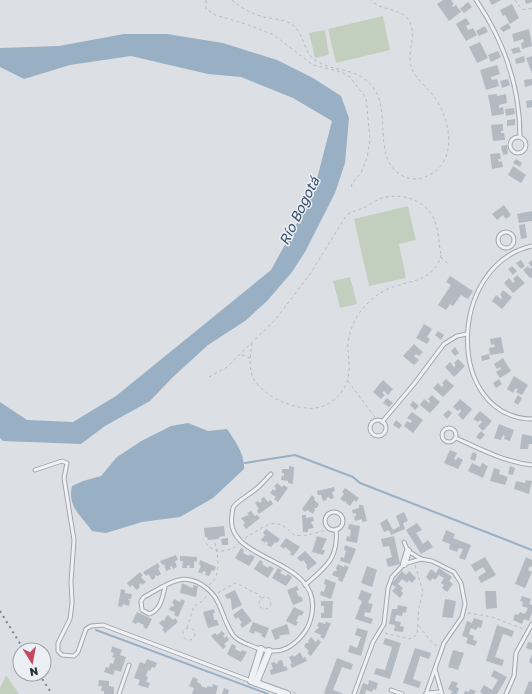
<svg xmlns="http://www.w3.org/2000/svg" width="532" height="694" font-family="'Golos Text',sans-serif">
<rect width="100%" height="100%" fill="#dce0e5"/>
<!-- green -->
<g fill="#c3cfbe">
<polygon points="383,16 390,50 336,63 328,29"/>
<polygon points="325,30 329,55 315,58 309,33"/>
<polygon points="408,206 416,240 399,244 406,278 369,286 354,219"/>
<polygon points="350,277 357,304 340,308 333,281"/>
<polygon points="6,675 19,694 0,694 0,688"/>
</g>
<!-- water -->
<g fill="#99afc4">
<polygon points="124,34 167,34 223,43 277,60 313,78 341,96 349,118 345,163 335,193 305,252 292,272 267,301 245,321 208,345 173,377 150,401 105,426 81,444 3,441 0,438 0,402 27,420 73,422 116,396 271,270 313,194 332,121 293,98 241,77 208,74 131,56 70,65 24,79 0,67 0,48 59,46"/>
<path d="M188,423L208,431L227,429C235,441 245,454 244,469L213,498L180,517L142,522L106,533L92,531C81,515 67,507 72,486L83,481L101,476L117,457L143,440L171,426Z"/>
</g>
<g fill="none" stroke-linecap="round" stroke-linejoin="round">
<!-- stream -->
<g stroke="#99afc4" stroke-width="2">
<polyline points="245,463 295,455 353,477 360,483 532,550"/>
<polyline points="96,630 268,694"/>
</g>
</g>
<!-- building -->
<g fill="#b4bac2">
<polygon points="443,0 451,0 454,4 452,5 453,7 456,5 461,12 449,21 437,4"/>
<polygon points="489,0 501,0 492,5"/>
<polygon points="525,0 532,0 532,2 526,4"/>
<polygon points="468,2 472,7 464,13 460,9"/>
<polygon points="512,4 519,18 510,24 505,15 503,16 500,10"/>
<polygon points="466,18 470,24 466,26 468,30 473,28 477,35 466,41 456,24"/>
<polygon points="508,23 511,28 503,32 500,28"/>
<polygon points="485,26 488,32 479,36 476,31"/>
<polygon points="529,29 532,46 522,49 521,43 524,42 523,39 514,42 512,34"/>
<polygon points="480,42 488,58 477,63 469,47"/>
<polygon points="519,47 521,52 513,54 511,49"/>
<polygon points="498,51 501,57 491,62 488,55"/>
<polygon points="524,56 525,62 516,64 515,59"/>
<polygon points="532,56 532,73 526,58"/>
<polygon points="497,65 500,74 491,77 492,80 497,79 499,86 486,90 480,70"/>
<polygon points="508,79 510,85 502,88 500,81"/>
<polygon points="532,79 532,85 525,87 524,80"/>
<polygon points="497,94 497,96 506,94 507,103 499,105 499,108 503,107 504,114 492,116 488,95"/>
<polygon points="532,100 532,107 527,108 526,101"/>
<polygon points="514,108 515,114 506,116 505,109"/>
<polygon points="515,119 515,125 507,126 507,120"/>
<polygon points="503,124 503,131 501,131 501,133 504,133 505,140 493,141 491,125"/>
<polygon points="507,145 508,154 503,155 501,146"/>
<polygon points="500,153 501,159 498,159 499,162 502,161 503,167 492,169 490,154"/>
<polygon points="516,159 522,163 520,167 513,163"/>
<polygon points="513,166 526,175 521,183 508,175"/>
<polygon points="504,205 511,215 506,219 503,215 497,220 492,214"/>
<polygon points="532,211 532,221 519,223 517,214"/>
<polygon points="525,224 527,238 521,239 519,225"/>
<polygon points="521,260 525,266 521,269 516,263"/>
<polygon points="532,260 532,277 530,278 523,270 528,266 530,269 532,267 528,263"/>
<polygon points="512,266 517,271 513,275 508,269"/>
<polygon points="517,275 525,283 513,293 504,283 509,278 513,283 515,281 513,279"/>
<polygon points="450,276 473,291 468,299 461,295 453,306 450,304 446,310 438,305 451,285 446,282"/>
<polygon points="503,290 512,297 502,309 492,301 496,295 501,299 502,297 500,295"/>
<polygon points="424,324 432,329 427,337 430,339 427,344 416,338"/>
<polygon points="438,331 444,335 441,340 435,335"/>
<polygon points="501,337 504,353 490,355 489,348 495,347 494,344 491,345 490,339"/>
<polygon points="414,344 423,352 419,356 416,354 414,356 419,360 414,365 403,356"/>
<polygon points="455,347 459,353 455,356 451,351"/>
<polygon points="489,354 490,359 482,361 481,356"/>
<polygon points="503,358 511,371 500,378 496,372 501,369 500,367 497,369 494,364"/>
<polygon points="458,359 465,366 454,377 445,367 450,362 454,367 456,365 454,363"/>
<polygon points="514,376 528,385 522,395 516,392 518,389 516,388 513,393 507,389"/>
<polygon points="446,379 454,386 443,397 433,388 438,383 442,387 444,385 442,383"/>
<polygon points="499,379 502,384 496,388 493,383"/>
<polygon points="383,380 393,389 388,395 384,391 382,393 385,395 381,399 373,392"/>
<polygon points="432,395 440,402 430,413 420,405 424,399 429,403 430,401 428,399"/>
<polygon points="518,395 522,398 518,405 514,402"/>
<polygon points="387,398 393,403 389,407 383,403"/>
<polygon points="460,399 472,409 463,420 458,415 461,411 460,409 458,411 453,407"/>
<polygon points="413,401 419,406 415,410 410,405"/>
<polygon points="448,410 452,413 447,419 443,415"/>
<polygon points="480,411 492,421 483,431 478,426 482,422 480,420 478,422 473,419"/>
<polygon points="412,412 423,420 413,433 404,426 407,421 410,423 412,421 407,418"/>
<polygon points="396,420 402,425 399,429 393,425"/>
<polygon points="499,424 514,430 510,441 504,439 505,436 503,435 501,440 494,438"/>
<polygon points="481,431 485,435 480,440 476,437"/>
<polygon points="522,434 532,436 532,444 529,444 528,449 520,449"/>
<polygon points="450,450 457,453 454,459 456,460 458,457 463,460 458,469 444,463"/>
<polygon points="473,452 477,454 475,461 470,459"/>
<polygon points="472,463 480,467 482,463 488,466 483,478 468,471"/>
<polygon points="289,466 294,467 293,484 288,483 288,481 281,480 282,476 284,476 284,473 282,473 282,469 289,469"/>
<polygon points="510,466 515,468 513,475 508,474"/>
<polygon points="494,468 500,470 499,474 508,477 505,485 490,481"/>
<polygon points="526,480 532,481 529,494 514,489 516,481 525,483"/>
<polygon points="277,483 282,487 284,485 288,488 278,502 274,499 276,497 270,493 273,489 275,491 276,488 274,487"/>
<polygon points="334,487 335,491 332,492 334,498 330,499 329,497 326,498 327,500 323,501 321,495 318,495 317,491"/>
<polygon points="345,488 359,498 356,502 354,500 350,506 346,503 346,501 344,502 340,499 344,494 342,492"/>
<polygon points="312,495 315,498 314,500 319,504 317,508 314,508 315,510 313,514 307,510 305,512 302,509"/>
<polygon points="264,497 268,502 271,500 273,504 259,514 257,510 259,509 255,503 258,501 260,503 262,501 261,499"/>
<polygon points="359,505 363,505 367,521 362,522 362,519 355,521 354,516 356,516 356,513 353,514 352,510 359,508"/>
<polygon points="251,511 255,516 257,515 260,518 246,529 243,525 245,523 241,518 249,515 247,513"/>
<polygon points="404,512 408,521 403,523 405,529 391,535 389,530 384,532 380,523 387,519 393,530 400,526 396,516"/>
<polygon points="302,515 306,515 306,518 313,517 314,521 311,522 314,528 308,529 308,532 303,532"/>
<polygon points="417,523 422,530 416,533 420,539 423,544 428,540 433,547 421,554 406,530"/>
<polygon points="349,524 360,526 357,543 346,541 347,536 350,537 351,530 348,529"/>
<polygon points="224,526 225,536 219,537 219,539 208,540 207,537 205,537 204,528"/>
<polygon points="266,529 280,539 277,543 275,542 271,547 267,545 268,543 266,541 265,543 261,540 265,535 263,533"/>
<polygon points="446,530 455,534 453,538 471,545 465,560 459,558 463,549 459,548 457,552 449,549 450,544 442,541"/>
<polygon points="317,536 327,539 323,547 322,550 325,550 323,555 312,552"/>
<polygon points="394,536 400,564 388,567 386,559 392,557 389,546 383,547 381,539"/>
<polygon points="228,538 228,545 222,545 221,539"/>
<polygon points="286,538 300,547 293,556 290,554 291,552 285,547 284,549 280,546"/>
<polygon points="345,545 356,549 350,564 340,561 341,557 344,558 346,551 344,550"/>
<polygon points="241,548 244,550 243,553 249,556 250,554 255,557 249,566 235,558"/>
<polygon points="305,551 317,563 308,570 306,567 307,565 303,560 301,562 297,558"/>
<polygon points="176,555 178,560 175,561 177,567 173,569 172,566 170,567 171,569 166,571 164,564 162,565 160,561"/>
<polygon points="180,556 197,557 197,562 194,561 194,568 189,568 190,566 187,565 187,568 182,568 183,561 180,561"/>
<polygon points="485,557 496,575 481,583 478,577 486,572 483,567 475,572 471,565"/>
<polygon points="526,557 532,560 532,567 530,566 528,570 532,572 525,588 515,584"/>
<polygon points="200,560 216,567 214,571 212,570 209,576 205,575 206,572 203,571 202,574 198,572 201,566 199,564"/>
<polygon points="260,560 263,562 262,564 268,568 269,566 274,568 268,578 254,569"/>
<polygon points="158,563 160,567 158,568 161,574 158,576 155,575 155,578 152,580 148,574 146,576 143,572"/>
<polygon points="338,564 344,567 345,565 349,567 342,582 338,580 339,578 332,575 334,571 337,571 336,568"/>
<polygon points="367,566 377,570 372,587 361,583"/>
<polygon points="278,568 282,570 280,573 286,576 288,574 292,577 286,586 272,578"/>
<polygon points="439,568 452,577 449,581 453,584 447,592 442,588 444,585 441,583 444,578 439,575 435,580 433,578 430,581 426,577 431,569 436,573"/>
<polygon points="402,571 406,575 409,571 416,578 412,583 409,580 407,583 402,579 398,584 403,588 401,591 403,593 400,598 392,591 396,587 391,584"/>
<polygon points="140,572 143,575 141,577 146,582 142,585 141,583 139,585 140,587 137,590 132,585 130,587 127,583"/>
<polygon points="325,579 336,583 331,599 320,595 321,591 324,592 326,585 324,584"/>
<polygon points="182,583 190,587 193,588 193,585 198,586 196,597 180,593"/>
<polygon points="297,586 299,590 296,591 299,597 301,596 303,601 293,605 287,590"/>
<polygon points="121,589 125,590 125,593 132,594 131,599 128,599 130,601 129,606 123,604 122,607 118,606"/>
<polygon points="235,590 242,605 232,610 231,601 230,598 227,599 225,595"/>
<polygon points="361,590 372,594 368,603 373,604 370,613 365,612 364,616 373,619 371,624 355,619 362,601 358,599"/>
<polygon points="485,591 496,591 497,608 486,609"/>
<polygon points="522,596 531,599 529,604 532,605 532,612 529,621 524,619 522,624 513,620 515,614 518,615 520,612 525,614 528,608 522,606 523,602 520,601"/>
<polygon points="174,599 180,602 181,599 185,601 178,617 174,615 175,612 169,610 171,606 173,607 174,604 172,603"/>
<polygon points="445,599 456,601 453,618 442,617"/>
<polygon points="321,601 333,601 332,618 321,618 321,613 324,613 324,606 321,606"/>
<polygon points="398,605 407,607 406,613 403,612 402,616 396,615 395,621 401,622 400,626 404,627 403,632 394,631 395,625 389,624 392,609 397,609"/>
<polygon points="294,607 304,612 301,616 299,615 296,621 298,622 296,626 286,621"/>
<polygon points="242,608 252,621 242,628 240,624 242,623 238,617 236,619 233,615"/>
<polygon points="214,609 215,613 213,613 214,620 217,620 219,625 208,628 203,612"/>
<polygon points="137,612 152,619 147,629 143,627 144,625 138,622 136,624 132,622"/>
<polygon points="168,615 173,620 175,618 178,622 165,633 162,629 164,628 159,623 163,620 165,621 165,618"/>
<polygon points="474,618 483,621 481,628 478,627 476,630 471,628 469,634 474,636 473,640 477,641 475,646 466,643 468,638 462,636 467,621 472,623"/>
<polygon points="253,622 269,628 265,638 261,636 262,634 255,631 254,634 249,632"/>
<polygon points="319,622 325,624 326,622 331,623 324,639 320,637 321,635 314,632 319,627 317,626"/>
<polygon points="287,624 290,634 282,635 279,636 280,638 275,640 271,630"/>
<polygon points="497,625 514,631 512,637 503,634 495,657 504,660 502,666 486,661"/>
<polygon points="357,628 368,631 361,656 348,652 350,645 357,648 361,637 355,635"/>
<polygon points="222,631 225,634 223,636 225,638 227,636 229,640 224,644 226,646 223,649 211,636 215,633 217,635"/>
<polygon points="311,637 316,642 318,639 321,642 311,656 307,653 309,651 304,646 306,643 309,643 308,641"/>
<polygon points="385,638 401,643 390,679 374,674 376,668 385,670 391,651 392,647 383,644"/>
<polygon points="528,642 532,643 532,650 526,648"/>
<polygon points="232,644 236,646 235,649 241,652 242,650 247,652 241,662 227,654"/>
<polygon points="112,646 122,650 120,655 126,657 121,672 115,670 113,675 104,672 106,667 109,668 110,663 113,664 115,658 112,657 114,653 111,652"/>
<polygon points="415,648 431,653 429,659 420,656 419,660 413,679 421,682 419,688 403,683"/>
<polygon points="453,650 464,653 458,670 448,667"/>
<polygon points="300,652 303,658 305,657 307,661 292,668 290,664 292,663 289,657 293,655 294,657"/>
<polygon points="532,654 532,664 529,662"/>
<polygon points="337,658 353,664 351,670 342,667 333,690 344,694 326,694 324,693"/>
<polygon points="147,659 157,663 155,668 152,667 150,671 148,670 146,676 148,677 146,682 150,683 148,688 138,685 140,680 134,678 140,662 145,664"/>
<polygon points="282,660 284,667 286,666 288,670 271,675 270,670 273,669 271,663 275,662 276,664 278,663 278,661"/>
<polygon points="494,670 507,677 497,694 483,694 480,692 484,685 492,690 498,680 491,676"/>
<polygon points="193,677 198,679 197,682 201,684 201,686 203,687 207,688 207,686 212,687 213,684 218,686 216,694 192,694 194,688 189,686"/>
<polygon points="99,680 109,681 109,686 114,687 114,694 104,694 104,691 101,691 102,686 98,686"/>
<polygon points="369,680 378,683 376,690 373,689 372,692 366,690 365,694 359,694 363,683 368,685"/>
<polygon points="452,681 458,683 456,687 459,688 457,694 451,694 452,691 448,689"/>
<polygon points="529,681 532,682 532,694 524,694"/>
<polygon points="224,688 229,690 228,694 222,694"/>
<polygon points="470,689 476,691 474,694 464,694 465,691 469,692"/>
</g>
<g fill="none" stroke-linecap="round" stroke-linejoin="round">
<defs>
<g id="lane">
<path d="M476,0C504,41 520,87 520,137"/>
<circle cx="518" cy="145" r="8"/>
<circle cx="506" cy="240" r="8"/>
<path d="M532,246C447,265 445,417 532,419"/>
<circle cx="378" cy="428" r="8"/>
<polyline points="382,422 414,384 444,344 457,336 467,334"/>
<circle cx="449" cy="435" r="7"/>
<path d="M456,438C480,449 505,462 532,465"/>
<polyline points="35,470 62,461 67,463 64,478 74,540 71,581 72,603 70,619 58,643 58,651 62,655 74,656 78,652 86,629 91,626 103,625 251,681"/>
<circle cx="334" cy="521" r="9"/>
<polyline points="404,542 408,551 421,559"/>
<path d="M305,585C326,567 339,558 336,529"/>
<path d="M165,587C162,598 161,610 149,614L142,610L141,601L144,597C154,592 168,582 179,580C186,578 191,580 197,582C223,595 219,614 233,635C238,642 250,645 257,648C267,651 277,653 287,648C298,642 308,631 311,618C327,556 223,564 232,515C232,513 233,508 234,506C239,500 249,495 256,489C261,485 266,479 271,474"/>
<polyline points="435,669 442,694"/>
<polyline points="391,690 402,694"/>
<polyline points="426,693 441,692"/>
<polyline points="119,694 129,665"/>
<polyline points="354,694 373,642 384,624 388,588 392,577 404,564 421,559 432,561 454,572 461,583 465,604 462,617 444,643 426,694"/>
<polyline points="506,694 514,676 516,653 532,624"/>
</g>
<g id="street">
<polyline points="404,564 408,551"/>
<polyline points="261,649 251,681 287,694"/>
<polyline points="256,683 269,651"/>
</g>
</defs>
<!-- lane casing -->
<use href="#lane" stroke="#a2a7af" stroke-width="5"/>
<!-- street casing -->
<use href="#street" stroke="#a2a7af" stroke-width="8"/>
<!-- path -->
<g stroke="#b7bbc0" stroke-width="1" stroke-dasharray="3 3" stroke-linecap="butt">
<polyline points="206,0 206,9 215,15 246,24 274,35 313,65 341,72 350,77 366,98 370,140 367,158 361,173 352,183 351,190"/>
<path d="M232,0C240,8 253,14 264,17C272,19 282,19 290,23C305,32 302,51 315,60C333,73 356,66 372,86C393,110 371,157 401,175C409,180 419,180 427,176C460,162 450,117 433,95C426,86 416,79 412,69C405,53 419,34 408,19C399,7 382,12 371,0"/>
<path d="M515,0C520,8 523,12 532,8"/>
<path d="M252,343C250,359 247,374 259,386C272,399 288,406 306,408C328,411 348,393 349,371C350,361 347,351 348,341C351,327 357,313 368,303C375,296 384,290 393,287C413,280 435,280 441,255"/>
<polyline points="242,355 250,358"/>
<path d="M209,377L227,367L276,319L310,274L346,216C351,211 357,211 363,208C368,206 373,202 379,199C398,192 423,198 433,217C440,230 438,245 442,259L449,264"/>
<polyline points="348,381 377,420"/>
<path d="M245,538C267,526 274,514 294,535L303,536L331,529"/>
<path d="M206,543C213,554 230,553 238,544"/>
<path d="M209,585C222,576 218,556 215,543"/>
<path d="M218,593L235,583C245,586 250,592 259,594L261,599"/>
<circle cx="265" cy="603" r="6"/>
<polyline points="468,613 492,617 524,629"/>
<polyline points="419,626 433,644 438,646"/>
<circle cx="189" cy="634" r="6"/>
<polyline points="187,628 194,606 201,602 208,595"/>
<polyline points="385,633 409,639 417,635 419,607 423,592 415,565"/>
<polyline points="293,692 298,694"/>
</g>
<!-- lane -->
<use href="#lane" stroke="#eff1f4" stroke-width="3"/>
<!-- street -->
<use href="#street" stroke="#eff1f4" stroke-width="6"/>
<!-- rail -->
<g stroke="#77818e" stroke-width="2" stroke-dasharray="2 4" stroke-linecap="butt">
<polyline points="0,611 24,650"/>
<polyline points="39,674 52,694"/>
</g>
</g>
<g text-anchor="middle" stroke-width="3" stroke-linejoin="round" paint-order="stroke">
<!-- water labels -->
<g font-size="14" font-style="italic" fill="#344f6c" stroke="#eceff3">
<text transform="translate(299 211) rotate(-64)" y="5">Río Bogotá</text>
</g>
</g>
<!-- north arrow -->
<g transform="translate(32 662) rotate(169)"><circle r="19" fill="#eceff3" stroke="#9da2a9"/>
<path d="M0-3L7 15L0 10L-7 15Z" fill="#c4485f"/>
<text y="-6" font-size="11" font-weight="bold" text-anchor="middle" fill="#272f3b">N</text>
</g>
</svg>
